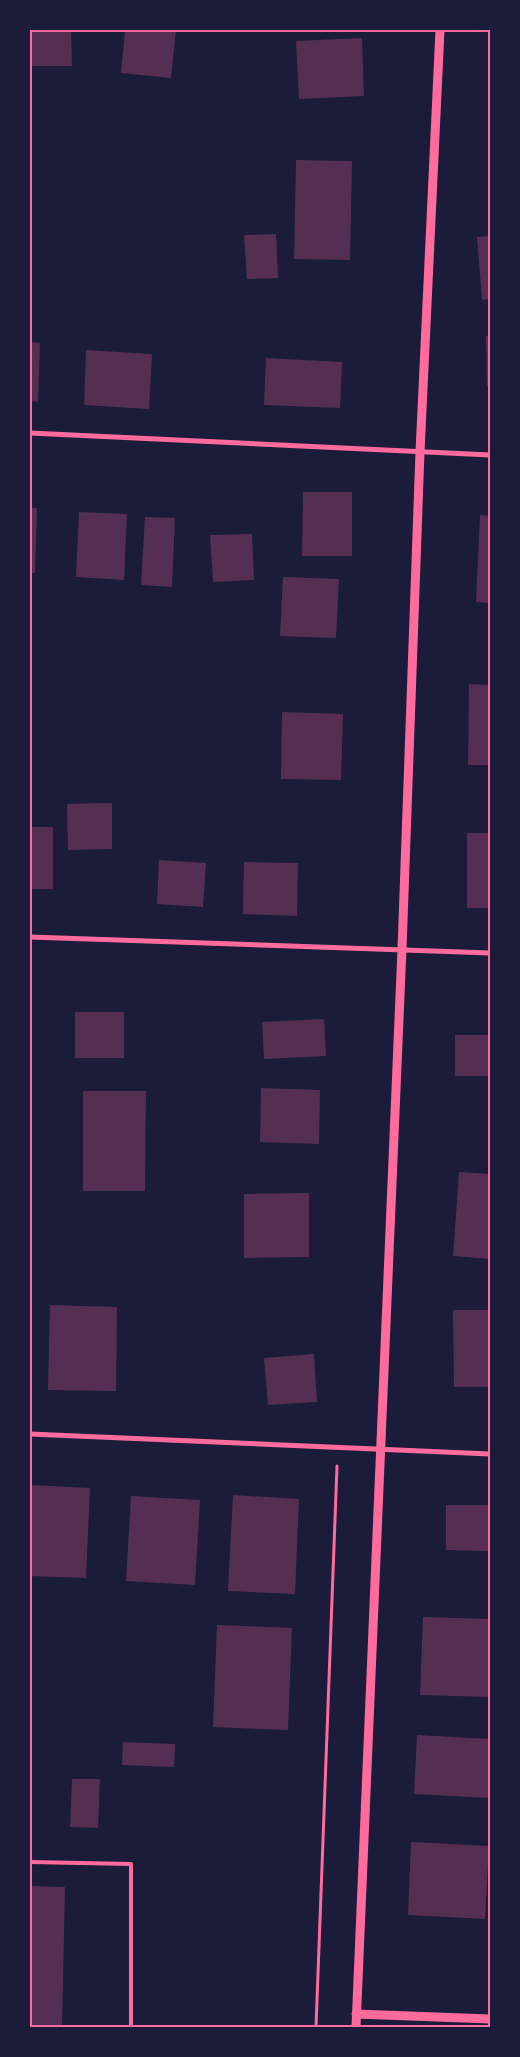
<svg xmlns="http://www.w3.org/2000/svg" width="520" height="2057" font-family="Bitter,serif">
<rect width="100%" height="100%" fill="#1b1b3a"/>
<!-- building -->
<g fill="#542f53">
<polygon points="30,30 71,30 72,66 30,66"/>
<polygon points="125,30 176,30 171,78 121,73"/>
<polygon points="362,38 364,96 299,99 296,41"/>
<polygon points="296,160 352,161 350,260 294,259"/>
<polygon points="276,234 278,278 247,279 244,235"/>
<polygon points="490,236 490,299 482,300 477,237"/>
<polygon points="486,336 490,336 490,386 487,386"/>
<polygon points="30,342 40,343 38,402 30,401"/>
<polygon points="86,350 152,354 149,409 84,405"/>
<polygon points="266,358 342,362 340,408 264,405"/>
<polygon points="303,492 352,492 352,556 302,556"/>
<polygon points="30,508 37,508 35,573 30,573"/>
<polygon points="79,512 127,514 124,580 76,577"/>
<polygon points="480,515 490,516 490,603 476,602"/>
<polygon points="145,517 175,518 172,587 141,585"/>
<polygon points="252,534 254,580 213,582 210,535"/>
<polygon points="283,577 339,579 336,638 280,636"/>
<polygon points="469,684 490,685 490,765 468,765"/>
<polygon points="282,712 343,714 341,780 281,779"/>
<polygon points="112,803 112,849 68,850 67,804"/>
<rect x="30" y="827" width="23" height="62"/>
<rect x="467" y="833" width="23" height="75"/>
<polygon points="159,860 206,863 203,907 157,904"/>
<polygon points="244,862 298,863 297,916 243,914"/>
<rect x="75" y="1012" width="49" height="46"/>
<polygon points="324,1019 326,1056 264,1059 262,1022"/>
<rect x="455" y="1035" width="35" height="41"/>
<polygon points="261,1088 320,1090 319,1144 260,1142"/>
<polygon points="83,1091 146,1091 145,1191 83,1191"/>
<polygon points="459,1172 490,1174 490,1259 453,1256"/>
<polygon points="309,1193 309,1257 244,1258 244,1194"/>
<polygon points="50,1305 117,1307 116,1391 48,1390"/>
<polygon points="453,1310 490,1310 490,1387 454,1387"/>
<polygon points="314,1354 317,1402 268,1405 264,1358"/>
<polygon points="30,1485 90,1488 86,1578 30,1576"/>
<polygon points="233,1495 299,1499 295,1594 228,1591"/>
<polygon points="131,1496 200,1500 195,1585 126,1581"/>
<polygon points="446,1505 490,1505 490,1551 446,1550"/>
<polygon points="423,1617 490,1619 490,1697 420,1695"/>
<polygon points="217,1625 292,1628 288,1730 213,1727"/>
<polygon points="417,1735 490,1739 490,1798 414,1794"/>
<polygon points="123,1742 175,1744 174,1767 122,1765"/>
<polygon points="72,1779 100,1779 98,1828 70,1827"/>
<polygon points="411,1842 489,1846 485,1919 408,1915"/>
<polygon points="30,1886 65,1887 62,2027 30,2027"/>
</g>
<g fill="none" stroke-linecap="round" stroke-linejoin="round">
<!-- path -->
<polyline stroke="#ff6b9d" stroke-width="3" points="316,2027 337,1466"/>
<!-- service -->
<polyline stroke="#ff6b9d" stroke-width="4" points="30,1862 131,1864 131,2027"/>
<!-- minor -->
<g stroke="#ff6b9d" stroke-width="5">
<polyline points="30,433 490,455"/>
<polyline points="30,937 490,953"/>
<polyline points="30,1434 490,1454"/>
</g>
<!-- tertiary -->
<g stroke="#ff6b9d" stroke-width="9">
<polyline points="356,2014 490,2019"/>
<polyline points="356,2027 402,949 420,452 440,30"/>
</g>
</g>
<!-- border -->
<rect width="520" height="2057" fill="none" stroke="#1b1b3a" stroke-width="62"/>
<rect x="31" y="31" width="458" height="1995" fill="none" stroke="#ff6b9d" stroke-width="2"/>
</svg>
